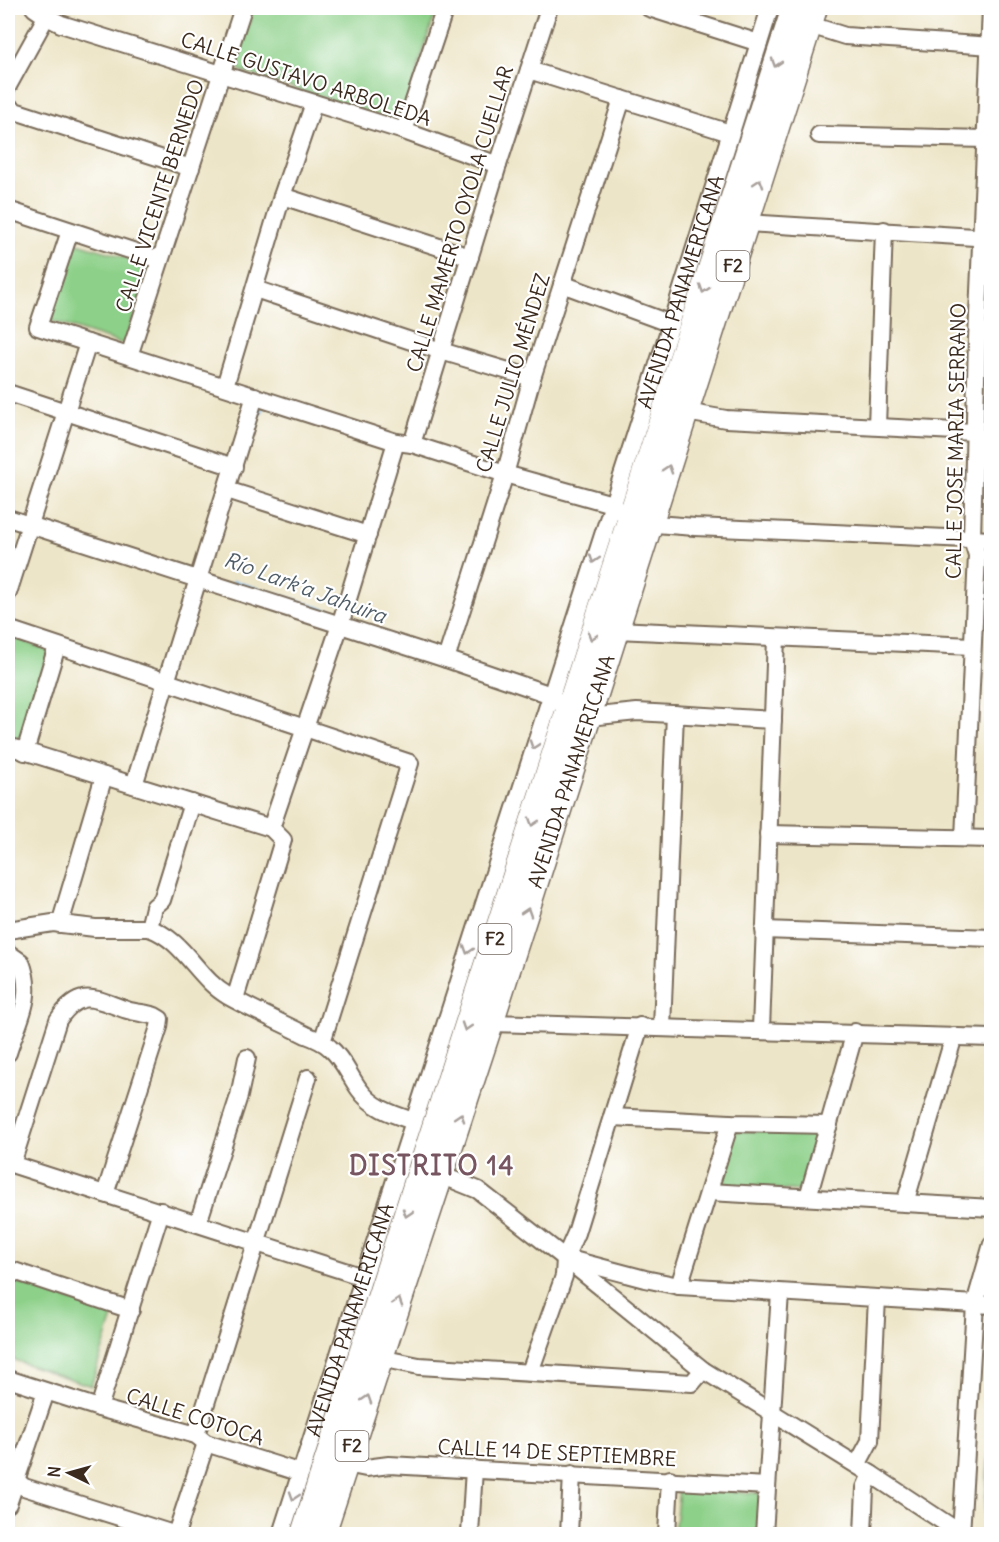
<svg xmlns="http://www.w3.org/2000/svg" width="999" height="1542" font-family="Delius,sans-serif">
<rect width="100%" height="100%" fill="#fff"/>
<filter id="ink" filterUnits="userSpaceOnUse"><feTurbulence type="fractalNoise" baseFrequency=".0167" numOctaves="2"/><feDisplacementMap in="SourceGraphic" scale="12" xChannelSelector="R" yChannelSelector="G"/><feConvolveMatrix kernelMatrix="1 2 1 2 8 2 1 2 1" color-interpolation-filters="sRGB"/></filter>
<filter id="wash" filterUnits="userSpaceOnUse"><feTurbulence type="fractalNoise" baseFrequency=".008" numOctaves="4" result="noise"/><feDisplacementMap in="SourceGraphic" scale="24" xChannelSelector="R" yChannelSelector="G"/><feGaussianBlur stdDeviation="1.35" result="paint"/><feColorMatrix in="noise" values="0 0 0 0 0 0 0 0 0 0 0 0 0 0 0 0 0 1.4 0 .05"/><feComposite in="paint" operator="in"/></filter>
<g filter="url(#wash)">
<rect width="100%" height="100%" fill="#ede5c7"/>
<!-- green -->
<g fill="#8dd089" stroke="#647d54" stroke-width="1.5">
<polygon points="254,8 437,8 403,115 394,120 241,71 236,65"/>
<polygon points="78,243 147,264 149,269 126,341 123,344 52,321 49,317 72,246"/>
<polygon points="8,635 49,651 23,740 19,741 8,738"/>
<polygon points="733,1131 818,1132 802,1191 716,1185"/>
<polygon points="13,1281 114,1314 91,1386 8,1358 8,1298"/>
<polygon points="990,1440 992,1440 991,1529 983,1528"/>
<polygon points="679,1489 757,1493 761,1495 760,1534 674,1534"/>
</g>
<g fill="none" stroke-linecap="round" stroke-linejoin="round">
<!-- stream -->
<g stroke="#78bcee" stroke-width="4">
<polyline points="255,418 262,410 257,406"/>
<polyline points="234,582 339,615"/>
</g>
</g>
</g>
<g filter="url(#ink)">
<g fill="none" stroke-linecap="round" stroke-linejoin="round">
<defs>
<g id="minor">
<polyline points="34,8 47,17 61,24 404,131 498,165"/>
<polyline points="649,8 759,43"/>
<polyline points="810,25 845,36 992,46"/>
<polyline points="529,70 730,133"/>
<polyline points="8,86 51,8"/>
<polyline points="8,106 15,111 191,168"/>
<polyline points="404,131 445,8"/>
<polyline points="819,135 985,139"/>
<polyline points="282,196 470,257"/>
<polyline points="8,210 160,260"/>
<polyline points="747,223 991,238"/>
<polyline points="70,231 38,327 396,442 412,444 505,474 612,504 620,511"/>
<polyline points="562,284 671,324"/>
<polyline points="255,289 441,351 532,378"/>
<polyline points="129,356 243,8"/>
<polyline points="225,386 282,196 314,103"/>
<polyline points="8,393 234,467"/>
<polyline points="686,412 726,419 974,432"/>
<polyline points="877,426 884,230"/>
<polyline points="412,444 498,165 549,8"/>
<polyline points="227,490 368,535"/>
<polyline points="8,518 446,659 551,695 558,702"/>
<polyline points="642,523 695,527 992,540"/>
<polyline points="8,593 88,343"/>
<polyline points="8,629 410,763 322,1042"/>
<polyline points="616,630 972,646"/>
<polyline points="446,659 505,474 532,378 622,99"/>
<polyline points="580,714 589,717 637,712 773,720"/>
<polyline points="8,746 271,828 283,840 235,999"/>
<polyline points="25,752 57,646"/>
<polyline points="134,785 255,396"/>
<polyline points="271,828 340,625 396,442"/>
<polyline points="768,834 992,839"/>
<polyline points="964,838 977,555 972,539 977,339 991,8"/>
<polyline points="60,924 104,776"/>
<polyline points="149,928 154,907 162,900 192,803"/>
<path d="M8,930L53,923L95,928H149C184,940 197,978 228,996C253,1010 280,1022 306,1035C314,1038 324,1042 330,1048C343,1059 349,1075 359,1089C372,1108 392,1114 413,1121"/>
<polyline points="764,930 992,938"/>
<path d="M8,953L21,962C35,998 18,1020 8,1053"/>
<polyline points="491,1023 992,1038"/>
<polyline points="662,1027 675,714"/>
<polyline points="761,1029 776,638"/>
<polyline points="612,1117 730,1123 829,1125"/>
<polyline points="8,1163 363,1277"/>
<path d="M12,1164L58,1020C81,986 96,1000 127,1010C136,1013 146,1013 155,1016L160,1019L159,1027L105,1194"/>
<polyline points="441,1175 478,1190 565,1258 703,1370 871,1474 962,1534"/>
<polyline points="709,1192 992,1208"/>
<polyline points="808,1197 855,1032"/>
<polyline points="905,1203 954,1036"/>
<polyline points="198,1223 239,1096 247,1058"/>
<polyline points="573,1260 645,1279 679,1286 992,1305"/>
<polyline points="8,1269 131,1310"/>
<polyline points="679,1286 730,1123"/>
<polyline points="380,1358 419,1366 692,1383 703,1370"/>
<polyline points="530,1372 564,1276 565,1258 576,1233 640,1026"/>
<polyline points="8,1379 99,1408 196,1435 206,1443 301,1473"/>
<polyline points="99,1408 161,1211"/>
<polyline points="196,1435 308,1078"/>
<polyline points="346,1464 366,1468 389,1465 767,1486"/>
<polyline points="857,1465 870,1441 877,1298"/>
<polyline points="8,1473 24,1487 173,1534"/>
<polyline points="8,1504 46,1392"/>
<polyline points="176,1534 206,1443"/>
<path id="s1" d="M281,1534L671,324L770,8"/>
<polyline points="470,1534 474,1469"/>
<polyline points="569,1534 572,1474"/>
<polyline points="667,1534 670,1479"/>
<polyline points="764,1534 780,1293"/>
<polyline points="863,1534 865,1488 871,1474"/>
<polyline points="961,1534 975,1304 992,1244"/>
</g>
<g id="highway">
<polyline points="303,1534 794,8"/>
<path id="s2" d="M323,1534L491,1023L815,8"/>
</g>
</defs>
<!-- minor casing -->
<use href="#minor" stroke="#796b59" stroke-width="20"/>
<!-- highway casing -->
<use href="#highway" stroke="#796b59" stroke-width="27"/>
<!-- minor -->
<use href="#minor" stroke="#fff" stroke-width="16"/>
<!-- highway -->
<use href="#highway" stroke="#fff" stroke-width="24"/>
</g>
<!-- one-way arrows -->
<defs><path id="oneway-chevron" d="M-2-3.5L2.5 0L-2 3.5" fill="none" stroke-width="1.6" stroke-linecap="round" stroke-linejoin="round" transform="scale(1.5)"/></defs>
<g stroke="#a79f9a">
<use href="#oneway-chevron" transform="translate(776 63) rotate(108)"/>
<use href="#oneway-chevron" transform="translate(759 183) rotate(-72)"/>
<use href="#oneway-chevron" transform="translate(704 289) rotate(108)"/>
<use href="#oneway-chevron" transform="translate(668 469) rotate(-72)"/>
<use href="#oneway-chevron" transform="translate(594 559) rotate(108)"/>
<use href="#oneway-chevron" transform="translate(592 636) rotate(108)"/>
<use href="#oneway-chevron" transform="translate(534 745) rotate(108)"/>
<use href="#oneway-chevron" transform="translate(533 822) rotate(108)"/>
<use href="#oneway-chevron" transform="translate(527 912) rotate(-72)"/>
<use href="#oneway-chevron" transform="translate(468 950) rotate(108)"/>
<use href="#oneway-chevron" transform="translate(466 1027) rotate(108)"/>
<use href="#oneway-chevron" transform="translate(460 1117) rotate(-72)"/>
<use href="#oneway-chevron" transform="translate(407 1213) rotate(108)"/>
<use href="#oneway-chevron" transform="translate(398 1302) rotate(-72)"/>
<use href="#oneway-chevron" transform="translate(367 1399) rotate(-72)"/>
<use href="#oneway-chevron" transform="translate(294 1496) rotate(108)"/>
</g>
</g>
<g text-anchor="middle" stroke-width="4.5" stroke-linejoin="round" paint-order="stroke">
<!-- shield labels -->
<g fill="#fff" stroke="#766a62" stroke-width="1.5">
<rect x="716.5" y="251" width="33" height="30" rx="4.5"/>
<rect x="478.5" y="924" width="33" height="30" rx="4.5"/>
<rect x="335.5" y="1431" width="33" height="30" rx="4.5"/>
</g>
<g font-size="18" font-weight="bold" fill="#3b2a1e">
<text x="733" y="272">F2</text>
<text x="495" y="945">F2</text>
<text x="352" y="1452">F2</text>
</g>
<!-- street labels -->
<g font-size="20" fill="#3b2a1e" stroke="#fff">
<text transform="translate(306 79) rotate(18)" y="7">CALLE GUSTAVO ARBOLEDA</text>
<text transform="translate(160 196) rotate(-72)" y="7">CALLE VICENTE BERNEDO</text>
<text transform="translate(460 219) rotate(-73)" y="7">CALLE MAMERTO OYOLA CUELLAR</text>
<text dy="7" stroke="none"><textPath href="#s1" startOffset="1305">AVENIDA PANAMERICANA</textPath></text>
<text transform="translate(513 373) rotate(-73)" y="7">CALLE JULIO MÉNDEZ</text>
<text transform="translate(956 441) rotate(-89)" y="7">CALLE JOSE MARIA SERRANO</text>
<text dy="7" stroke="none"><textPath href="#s2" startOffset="802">AVENIDA PANAMERICANA</textPath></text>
<text dy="7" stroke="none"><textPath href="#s1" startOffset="225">AVENIDA PANAMERICANA</textPath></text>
<text transform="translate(195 1417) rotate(18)" y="7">CALLE COTOCA</text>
<text transform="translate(557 1453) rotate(3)" y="7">CALLE 14 DE SEPTIEMBRE</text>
</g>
<!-- water labels -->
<g font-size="21" font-style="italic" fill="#505d67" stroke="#fff">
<text transform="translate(305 588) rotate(20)" y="7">Río Lark’a Jahuira</text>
</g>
<!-- district labels -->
<g font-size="26" font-weight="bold" letter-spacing="1.5" fill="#775661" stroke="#fff">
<text x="432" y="1175">DISTRITO 14</text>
</g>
</g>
<!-- margin -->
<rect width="999" height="1542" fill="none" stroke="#fff" stroke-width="30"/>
<!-- north arrow -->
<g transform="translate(69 1473) rotate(275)" stroke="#ffffff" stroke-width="4.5" paint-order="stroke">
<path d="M0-4.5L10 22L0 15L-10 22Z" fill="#3b2a1e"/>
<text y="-9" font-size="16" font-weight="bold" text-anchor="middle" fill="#3b2a1e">N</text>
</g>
</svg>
